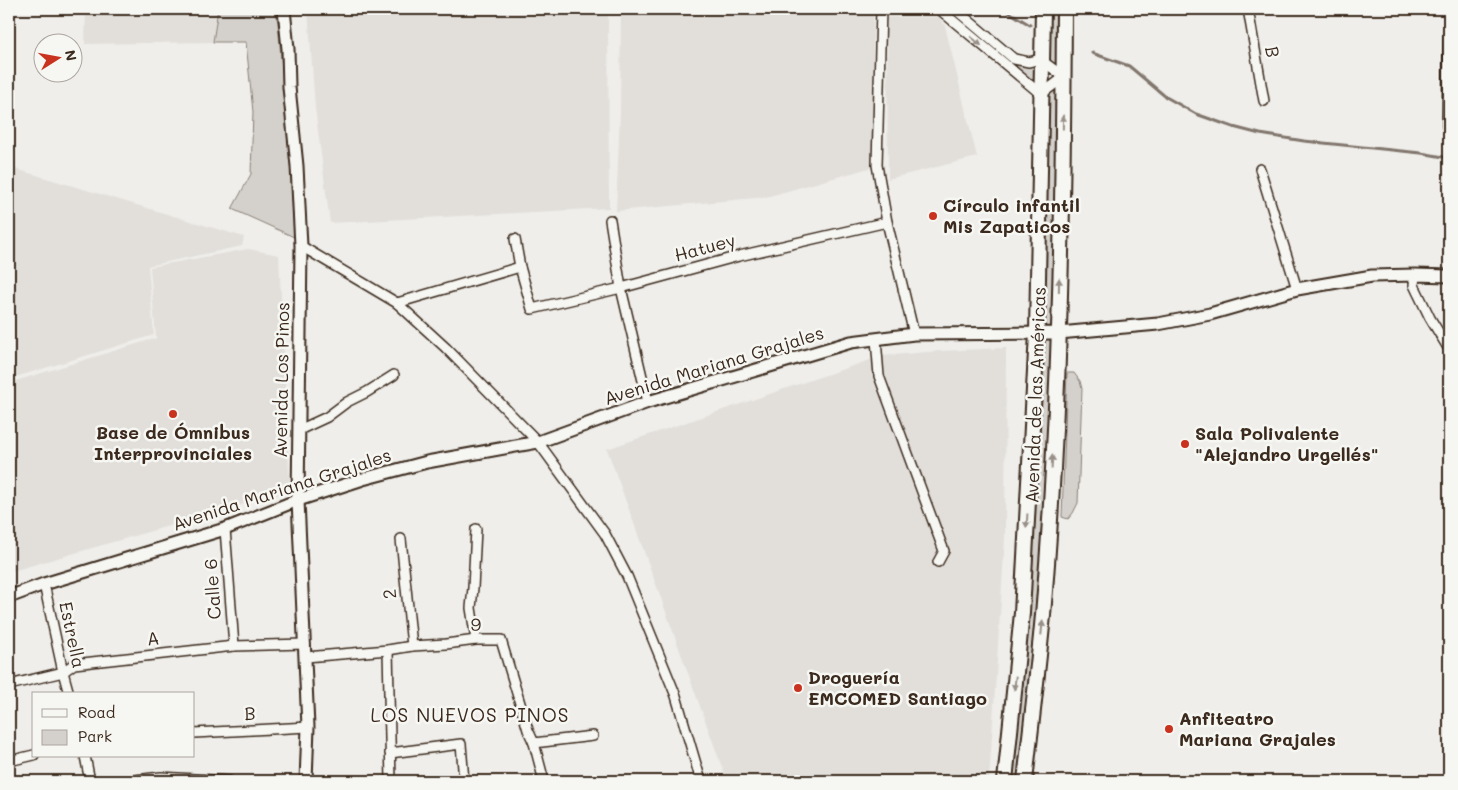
<svg xmlns="http://www.w3.org/2000/svg" width="1458" height="790" font-family="Mali,sans-serif">
<rect width="100%" height="100%" fill="#efeeea"/>
<filter id="ink" filterUnits="userSpaceOnUse"><feTurbulence type="fractalNoise" baseFrequency=".02" numOctaves="2"/><feDisplacementMap in="SourceGraphic" scale="10" xChannelSelector="R" yChannelSelector="G"/><feConvolveMatrix kernelMatrix="1 2 1 2 8 2 1 2 1" color-interpolation-filters="sRGB"/></filter>
<g filter="url(#ink)">
<!-- built -->
<g fill="#e2dfdb">
<polygon points="86,9 218,9 213,42 85,44"/>
<polygon points="308,9 608,9 609,208 330,223 315,108"/>
<polygon points="621,9 873,9 873,167 766,197 616,211 620,112"/>
<polygon points="887,17 939,17 945,26 977,157 888,179"/>
<polygon points="9,167 244,237 242,246 148,266 154,335 9,379"/>
<polygon points="248,249 279,255 290,491 9,572 9,383 156,338 150,267"/>
<polygon points="1006,348 1005,539 989,781 727,781 607,449 882,356 939,351"/>
</g>
<!-- green -->
<g fill="#d4d1cc" stroke="#887e75">
<polygon points="218,9 275,9 278,23 290,161 294,237 232,209 251,174 253,112 246,42 213,42"/>
<polygon points="945,9 949,9 1013,62 1037,64 1036,85"/>
<polygon points="1049,9 1059,9 1058,67 1049,60"/>
<polygon points="1058,88 1053,327 1043,326 1048,94"/>
<polygon points="1043,339 1053,339 1039,581 1035,638 1019,781 1010,781"/>
<polygon points="1067,373 1074,373 1080,381 1082,389 1078,503 1073,513 1068,519 1062,517"/>
</g>
<g fill="none" stroke-linecap="round" stroke-linejoin="round">
<!-- stream -->
<g stroke="#81766d" stroke-width="3">
<polyline points="1004,9 1030,25"/>
<polyline points="1092,53 1129,66 1166,97 1196,114 1233,127 1260,134 1304,141 1421,153 1449,158"/>
</g>
<defs>
<g id="minor">
<polyline points="881,9 877,165 887,222 914,334"/>
<polyline points="939,9 1036,90 1043,93 1064,77 1040,59 1029,62 1014,59 955,9"/>
<polyline points="1248,9 1264,101"/>
<polyline points="1447,126 1449,28"/>
<polyline points="1260,169 1297,289"/>
<polyline points="610,220 621,288 648,402"/>
<polyline points="515,239 520,267 532,309 621,288 739,256 887,222"/>
<polyline points="301,246 397,303 446,348 538,442 605,534 627,576 676,696 701,781"/>
<polyline points="1415,275 1414,285 1430,318 1447,346"/>
<polyline points="397,303 520,267"/>
<polyline points="876,339 879,376 944,551 938,562"/>
<polyline points="299,430 327,417 347,402 367,392 394,375"/>
<polyline points="225,529 234,646"/>
<polyline points="401,539 412,646"/>
<polyline points="44,584 63,672 69,694"/>
<polyline points="476,640 471,608 473,588 476,529"/>
<polyline points="388,650 391,781"/>
<polyline points="306,657 388,650 412,646 446,644 476,640 501,640 528,730 534,743 544,781"/>
<polyline points="9,685 63,672 74,664 234,646 305,644"/>
<polyline points="194,733 308,727"/>
<polyline points="534,743 593,736"/>
<polyline points="390,753 461,744 464,781"/>
<polyline points="85,756 90,781"/>
<polyline points="9,761 34,755"/>
<polyline points="127,781 161,777 229,781"/>
</g>
<g id="tertiary">
<polyline points="284,9 288,49 289,87 297,166 301,246 298,500 308,727 306,781"/>
<polyline points="9,597 44,584 225,529 298,500 363,479 427,462 538,442 648,402 851,342 914,334 1059,333 1158,324 1210,314 1297,289 1372,276 1415,275 1449,276"/>
</g>
<g id="primary">
<polyline points="1005,781 1022,613 1037,333 1043,9"/>
<path d="M1025,781C1031,726 1038,670 1043,615C1060,414 1063,211 1064,9"/>
</g>
</defs>
<!-- minor casing -->
<use href="#minor" stroke="#3b2a1e" stroke-width="12"/>
<!-- tertiary casing -->
<use href="#tertiary" stroke="#3b2a1e" stroke-width="15"/>
<!-- primary casing -->
<use href="#primary" stroke="#3b2a1e" stroke-width="18"/>
<!-- minor -->
<use href="#minor" stroke="#f6f6f2" stroke-width="9"/>
<!-- tertiary -->
<use href="#tertiary" stroke="#f6f6f2" stroke-width="11"/>
<!-- primary -->
<use href="#primary" stroke="#f6f6f2" stroke-width="14"/>
</g>
<!-- one-way arrows -->
<defs><path id="oneway-solid" d="M-6-.8H1V-3.2L6.5 0L1 3.2V.8H-6Z" transform="scale(1.25)"/></defs>
<g fill="#989088">
<use href="#oneway-solid" transform="translate(976 41) rotate(40)"/>
<use href="#oneway-solid" transform="translate(1063 122) rotate(-89)"/>
<use href="#oneway-solid" transform="translate(1059 285) rotate(-89)"/>
<use href="#oneway-solid" transform="translate(1052 462) rotate(-87)"/>
<use href="#oneway-solid" transform="translate(1027 521) rotate(93)"/>
<use href="#oneway-solid" transform="translate(1042 628) rotate(-84)"/>
<use href="#oneway-solid" transform="translate(1015 683) rotate(96)"/>
</g>
</g>
<!-- markers -->
<g fill="#c8321e" stroke="#f6f6f2" stroke-width="2">
<circle cx="933" cy="216" r="5"/>
<circle cx="173" cy="414" r="5"/>
<circle cx="1185" cy="444" r="5"/>
<circle cx="798" cy="688" r="5"/>
<circle cx="1169" cy="729" r="5"/>
</g>
<g text-anchor="middle" stroke-width="5" stroke-linejoin="round" paint-order="stroke">
<!-- street labels -->
<g font-size="18" fill="#3b2a1e" stroke="#f6f6f2">
<text transform="translate(1272 52) rotate(80)" y="6">B</text>
<text transform="translate(705 248) rotate(-15)" y="6">Hatuey</text>
<text transform="translate(714 366) rotate(-17)" y="6">Avenida Mariana Grajales</text>
<text transform="translate(282 380) rotate(-89)" y="6">Avenida Los Pinos</text>
<text transform="translate(1036 395) rotate(-88)" y="6">Avenida de las Américas</text>
<text transform="translate(282 490) rotate(-18)" y="6">Avenida Mariana Grajales</text>
<text transform="translate(213 589) rotate(-94)" y="6">Calle 6</text>
<text transform="translate(390 594) rotate(-96)" y="6">2</text>
<text transform="translate(476 625) rotate(-4)" y="6">9</text>
<text transform="translate(72 635) rotate(78)" y="6">Estrella</text>
<text transform="translate(153 639) rotate(-6)" y="6">A</text>
<text transform="translate(250 714) rotate(-3)" y="6">B</text>
</g>
<!-- poi labels -->
<g font-size="18" font-weight="bold" fill="#3b2a1e" stroke="#f6f6f2" text-anchor="start">
<text x="943" y="212">Círculo infantil<tspan x="943" dy="21">Mis Zapaticos</tspan></text>
<text x="173" y="439" text-anchor="middle">Base de Ómnibus<tspan x="173" dy="21">Interprovinciales</tspan></text>
<text x="1195" y="440">Sala Polivalente<tspan x="1195" dy="21">"Alejandro Urgellés"</tspan></text>
<text x="808" y="684">Droguería<tspan x="808" dy="21">EMCOMED Santiago</tspan></text>
<text x="1179" y="725">Anfiteatro<tspan x="1179" dy="21">Mariana Grajales</tspan></text>
</g>
<!-- neighbourhood labels -->
<g font-size="19" letter-spacing="1" fill="#3b2a1e" stroke="#f6f6f2">
<text x="470" y="722">LOS NUEVOS PINOS</text>
</g>
</g>
<!-- margin -->
<rect width="1458" height="790" fill="none" stroke="#f6f6f2" stroke-width="30"/>
<rect x="15" y="15" width="1428" height="760" fill="none" stroke="#3b2a1e" stroke-width="2" filter="url(#ink)"/>
<!-- legend -->
<rect x="32" y="692" width="162" height="65" fill="#f6f6f2" stroke="#aba49d"/>
<rect x="42" y="709" width="25" height="8" fill="#f6f6f2" stroke="#aba49d"/>
<text x="78" y="718" font-size="15" fill="#3b2a1e">Road</text>
<rect x="42" y="730" width="25" height="15" fill="#d4d1cc" stroke="#aba49d"/>
<text x="78" y="742" font-size="15" fill="#3b2a1e">Park</text>
<!-- north arrow -->
<g transform="translate(58 58) rotate(79)"><circle r="24" fill="#f6f6f2" stroke="#aba49d"/>
<path d="M0-4L9 19L0 12L-9 19Z" fill="#c8321e"/>
<text y="-8" font-size="14" font-weight="bold" text-anchor="middle" fill="#3b2a1e">N</text>
</g>
</svg>
